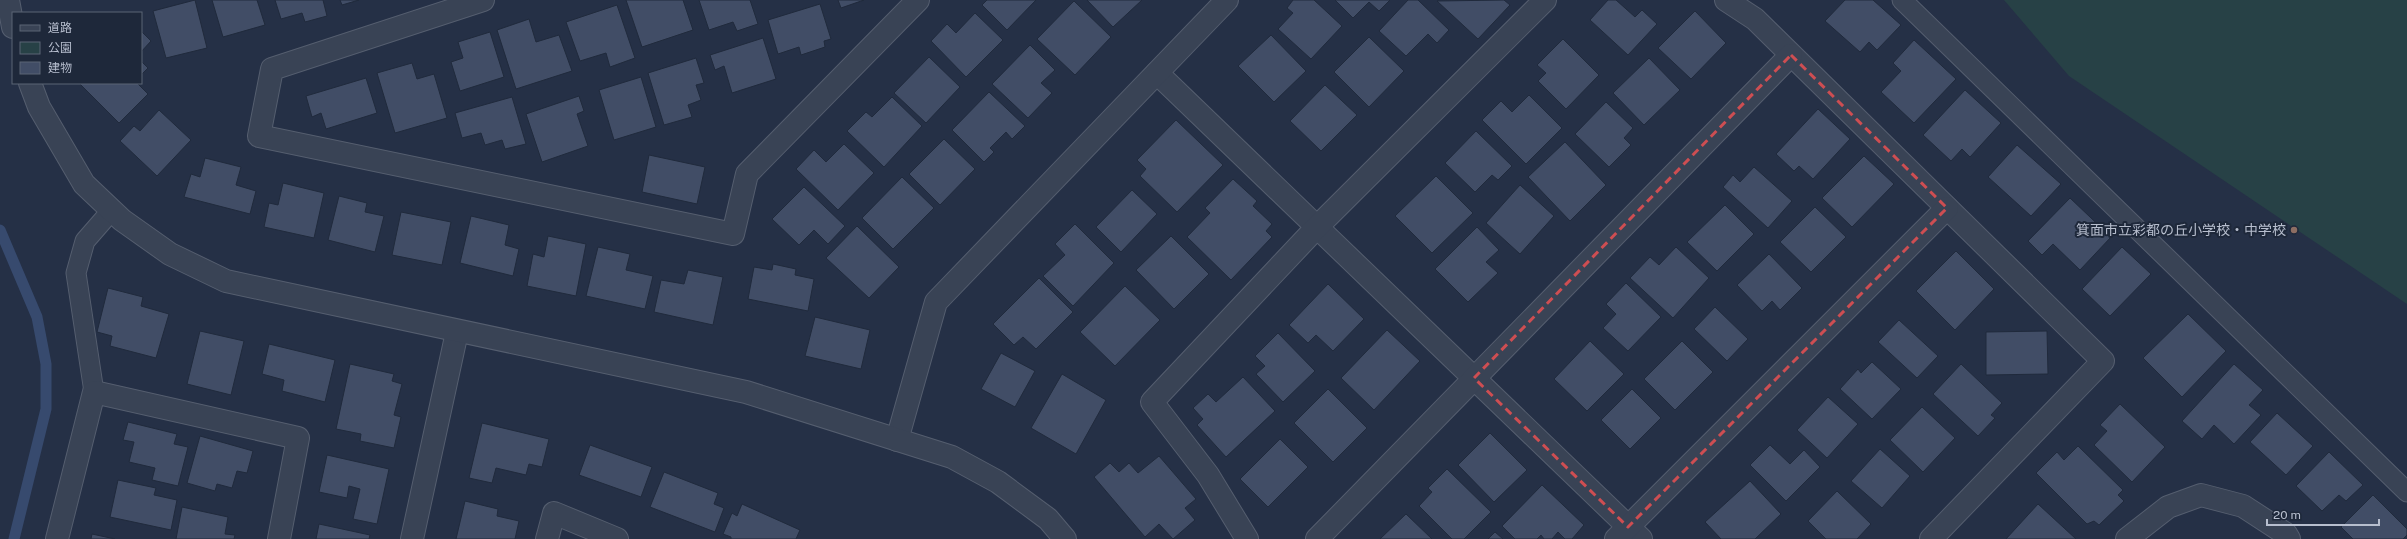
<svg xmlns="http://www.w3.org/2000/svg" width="2407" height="539" font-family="'Public Sans','Noto Sans JP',sans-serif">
<rect width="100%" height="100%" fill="#253046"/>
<!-- green -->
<polygon fill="#274146" points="2004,0 2407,0 2407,304 2069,76"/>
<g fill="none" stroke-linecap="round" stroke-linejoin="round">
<!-- stream -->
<polyline stroke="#374a6e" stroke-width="11" points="0,230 37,317 46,364 46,409 14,539"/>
</g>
<!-- building -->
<g fill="#414d66" stroke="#202a3c">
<polygon points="195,0 207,48 166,58 153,11"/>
<polygon points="212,0 257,0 265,25 223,37"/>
<polygon points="275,0 323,0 327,16 305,22 302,13 281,19"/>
<polygon points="340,0 359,0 342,5"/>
<polygon points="626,0 683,0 693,30 642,47"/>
<polygon points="699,0 750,0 758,24 737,31 733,22 709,30"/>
<polygon points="838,0 864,0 841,8"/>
<polygon points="987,0 1036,0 1007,30 982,5"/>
<polygon points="1087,0 1142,0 1113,27"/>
<polygon points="1293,0 1314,0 1342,26 1311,59 1278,29 1293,13 1287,8"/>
<polygon points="1335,0 1390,0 1379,11 1369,2 1353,18"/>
<polygon points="1408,0 1418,0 1449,30 1437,43 1428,34 1406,56 1379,31"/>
<polygon points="1504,0 1510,5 1478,39 1437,1"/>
<polygon points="1608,0 1616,0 1635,17 1642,10 1657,24 1628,55 1590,20"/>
<polygon points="1845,0 1873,0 1901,25 1877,50 1869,42 1860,52 1825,21"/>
<polygon points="1074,1 1111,37 1075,75 1037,39"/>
<polygon points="820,4 831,39 824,41 825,47 801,55 799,47 778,54 768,20"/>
<polygon points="617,5 635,58 610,67 606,53 580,61 566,22"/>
<polygon points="1695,11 1726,43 1691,79 1658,48"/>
<polygon points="975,13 1003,40 966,77 931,41 947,24 956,33"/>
<polygon points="529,19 536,42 559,35 572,71 516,89 497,30"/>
<polygon points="141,31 151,41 141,52"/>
<polygon points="490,32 504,77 460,91 451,62 463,58 458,42"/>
<polygon points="1271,35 1306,71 1274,102 1238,66"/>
<polygon points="1369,37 1404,71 1369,107 1334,72"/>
<polygon points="763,38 776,79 732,93 724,66 715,70 710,55"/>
<polygon points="1563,39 1599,75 1566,109 1538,81 1546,73 1537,65"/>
<polygon points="1914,40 1956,79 1914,123 1881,92 1901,71 1893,63"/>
<polygon points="1030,45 1055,70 1041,83 1052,93 1028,118 992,84"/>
<polygon points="929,57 960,87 926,123 894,93"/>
<polygon points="696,58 704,83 696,85 701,100 688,105 692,117 664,125 648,73"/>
<polygon points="1649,58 1680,90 1644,125 1613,93"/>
<polygon points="141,61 148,68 141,75"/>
<polygon points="412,63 417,79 434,74 447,118 395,133 377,73"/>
<polygon points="641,77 656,127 614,140 599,90"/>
<polygon points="366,78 377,113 326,129 321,113 312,117 306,96"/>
<polygon points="79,83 137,83 148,94 119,123"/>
<polygon points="1325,85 1357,115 1321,151 1290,121"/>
<polygon points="1965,90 2001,123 1970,157 1962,149 1951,161 1923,135"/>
<polygon points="989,92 1025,126 1012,139 1006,132 990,148 994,152 984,162 952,130"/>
<polygon points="1529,95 1562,128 1526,164 1482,120 1501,101 1512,112"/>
<polygon points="579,96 584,111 577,114 588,146 542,162 526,114"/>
<polygon points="512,97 526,144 505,149 502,140 485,145 481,133 462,138 455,113"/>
<polygon points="892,97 922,126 884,167 847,131 866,112 872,117"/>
<polygon points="1606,102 1633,128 1624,138 1631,145 1609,167 1575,134"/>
<polygon points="1818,109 1850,139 1813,179 1799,166 1794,171 1776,154"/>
<polygon points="159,110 191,140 157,176 120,141 134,126 140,131"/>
<polygon points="1176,120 1223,165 1177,212 1140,176 1146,169 1137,160"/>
<polygon points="1476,131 1512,166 1498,180 1492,175 1475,192 1445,163"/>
<polygon points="944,139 975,169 940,205 909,174"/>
<polygon points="1565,142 1606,185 1570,221 1528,177"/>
<polygon points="844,144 874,173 838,210 796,169 814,150 826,162"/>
<polygon points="2017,145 2061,184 2031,216 1988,177"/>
<polygon points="649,155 705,167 697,204 642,192"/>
<polygon points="1864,156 1894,184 1852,227 1822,198"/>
<polygon points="205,158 241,167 236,185 256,191 250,214 184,197 191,174 200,177"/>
<polygon points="1754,167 1792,201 1768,228 1723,187 1733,175 1740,182"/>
<polygon points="1436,176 1473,213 1432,253 1395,216"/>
<polygon points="902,177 934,208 893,249 862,218"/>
<polygon points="1233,179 1257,201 1253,206 1272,224 1266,231 1272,237 1231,280 1187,237 1210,213 1205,208"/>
<polygon points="283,183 324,193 314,238 264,227 269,203 278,205"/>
<polygon points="1520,185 1554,216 1520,254 1486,223"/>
<polygon points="804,187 845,226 828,244 814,230 799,245 772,219"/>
<polygon points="1132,190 1157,214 1121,252 1096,227"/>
<polygon points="339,196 367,203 365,212 384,216 375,252 328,240"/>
<polygon points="2070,198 2111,237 2080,270 2053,244 2042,255 2028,241"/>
<polygon points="1725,205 1754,234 1717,271 1687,242"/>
<polygon points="1815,207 1846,237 1811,272 1780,242"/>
<polygon points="401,212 451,222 442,265 392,255"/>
<polygon points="471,216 509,225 505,245 519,249 513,276 460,263"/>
<polygon points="1075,224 1114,263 1073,306 1043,276 1065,255 1055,244"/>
<polygon points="857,226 899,267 869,298 826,258"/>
<polygon points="1477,227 1499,250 1486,262 1498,273 1468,302 1435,269"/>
<polygon points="548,236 586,244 576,296 527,286 533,254 544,257"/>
<polygon points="1171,236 1209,274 1174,309 1136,270"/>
<polygon points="598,247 630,254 626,270 653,276 645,309 586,296"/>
<polygon points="1676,247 1709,278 1673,318 1630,278 1650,257 1659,265"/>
<polygon points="2122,247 2151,274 2110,316 2082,289"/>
<polygon points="1956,251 1994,289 1955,330 1916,291"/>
<polygon points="1769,254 1802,288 1780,310 1772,301 1762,311 1737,285"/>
<polygon points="773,264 796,269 795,275 814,279 808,311 748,299 754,267 772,270"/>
<polygon points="688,270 723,277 713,325 654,312 661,280 684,284"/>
<polygon points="1039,278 1073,312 1036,349 1023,337 1014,345 993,324"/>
<polygon points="1626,283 1661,317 1628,351 1603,328 1616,314 1606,304"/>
<polygon points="1328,284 1364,319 1333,351 1316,335 1308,343 1289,325"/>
<polygon points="1125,286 1160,320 1115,366 1080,332"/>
<polygon points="108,288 143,297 141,306 169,314 156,358 110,346 112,336 97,332"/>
<polygon points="1715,307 1748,339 1727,361 1694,329"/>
<polygon points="2188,314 2226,351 2182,397 2143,358"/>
<polygon points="815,317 870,330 861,369 805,356"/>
<polygon points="1899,320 1938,356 1917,378 1878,342"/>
<polygon points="1387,330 1420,361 1374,410 1341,378"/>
<polygon points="200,331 244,341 231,395 187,384"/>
<polygon points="2047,331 2048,374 1986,375 1986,332"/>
<polygon points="1278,333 1315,371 1283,402 1256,374 1265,366 1255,356"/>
<polygon points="1590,341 1624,374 1587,411 1554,379"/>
<polygon points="1682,341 1713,372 1675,410 1644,379"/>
<polygon points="269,344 335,360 325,402 282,391 284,380 262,374"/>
<polygon points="1001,353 1035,371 1015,407 981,389"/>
<polygon points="1872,362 1901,389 1872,419 1840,389 1858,369 1861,373"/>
<polygon points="350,364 394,374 392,381 402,384 394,415 401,417 394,448 360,441 361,434 336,429"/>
<polygon points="1961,364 2002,403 1991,415 1995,418 1978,436 1933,394"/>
<polygon points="2234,364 2263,390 2249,405 2261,415 2234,444 2214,425 2202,439 2182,421"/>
<polygon points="1062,374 1106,400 1076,454 1031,428"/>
<polygon points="1243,377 1275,411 1226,457 1197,425 1203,419 1193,408 1208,394 1216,402"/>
<polygon points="1328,389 1367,428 1333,462 1294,423"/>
<polygon points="1632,389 1661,418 1630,449 1601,420"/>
<polygon points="1828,397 1858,424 1827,458 1797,430"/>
<polygon points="2120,404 2165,447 2132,482 2094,445 2107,431 2100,425"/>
<polygon points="1922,407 1955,438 1923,472 1890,440"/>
<polygon points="2277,413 2313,446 2286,475 2250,442"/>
<polygon points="128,422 177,434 174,444 188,447 178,486 152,480 155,468 129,462 134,442 123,440"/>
<polygon points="482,423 549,439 542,467 529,464 526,475 496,468 492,483 469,478"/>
<polygon points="1490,433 1527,470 1494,502 1458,465"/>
<polygon points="200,436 253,451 247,473 237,471 232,488 217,484 215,491 187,483"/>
<polygon points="1280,439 1308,467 1268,507 1240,479"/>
<polygon points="590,445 652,467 641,497 579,475"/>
<polygon points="1770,445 1790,464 1804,450 1820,467 1786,501 1750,465"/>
<polygon points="2078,446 2123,490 2118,495 2124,501 2099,525 2094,521 2087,524 2036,473 2057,452 2064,460"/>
<polygon points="1880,449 1910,476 1882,508 1851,481"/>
<polygon points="2329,452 2363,485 2346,501 2339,495 2322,511 2296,486"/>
<polygon points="327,455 389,469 377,524 353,519 360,489 349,486 347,498 319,492"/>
<polygon points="1159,456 1196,499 1185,508 1195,520 1173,539 1159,524 1145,537 1094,477 1110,463 1119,472 1129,463 1138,473"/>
<polygon points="1447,469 1491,512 1464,539 1452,539 1419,506 1432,492 1428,488"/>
<polygon points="664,472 718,493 714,504 724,508 715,532 650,507"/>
<polygon points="118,480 156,488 154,495 177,500 171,530 110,517"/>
<polygon points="1750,481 1781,514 1755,539 1721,539 1705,522"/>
<polygon points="1542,485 1584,525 1572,539 1565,539 1558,532 1552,539 1544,539 1541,535 1537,539 1515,539 1502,526"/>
<polygon points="1837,491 1871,524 1857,539 1826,539 1808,521"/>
<polygon points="2373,495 2407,529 2407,535 2403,539 2353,539 2341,527"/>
<polygon points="465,501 498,509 497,516 519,521 515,539 456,539"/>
<polygon points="742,504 800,530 796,539 731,539 731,537 723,534 732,513 737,516"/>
<polygon points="2038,504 2076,539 2006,539"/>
<polygon points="182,507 228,517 225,534 235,535 234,539 176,539"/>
<polygon points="1406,514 1432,539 1380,539"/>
<polygon points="319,524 370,535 369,539 316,539"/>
<polygon points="1495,532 1503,539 1488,539"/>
<polygon points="92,534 115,539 91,539"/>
</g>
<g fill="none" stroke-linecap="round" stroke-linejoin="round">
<defs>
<g id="service">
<polyline points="1902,0 2407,492"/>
<polyline points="94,392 76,273 85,241 112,210"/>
</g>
<g id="minor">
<polyline points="483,0 272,69 259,136 733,234 747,174 918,0"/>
<polyline points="1726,0 1755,19 2103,361 1931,539"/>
<polyline points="1157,73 1641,539"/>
<polyline points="897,440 936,302 1227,0"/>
<polyline points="57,539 94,392 298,438 279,539"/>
<polyline points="412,539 457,332"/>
<polyline points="547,539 554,513 617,539"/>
<polyline points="1247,539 1208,475 1152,402 1317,227 1545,0"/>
<polyline points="1317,539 1791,55"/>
<polyline points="1616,539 1947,208"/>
<polyline points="2127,539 2168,507 2201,495 2243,506 2286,534 2289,539"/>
</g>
<g id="tertiary">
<polyline points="8,0 13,27"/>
<polyline points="30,83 39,107 84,184 122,220 170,254 226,281 746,392 952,457 998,482 1048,519 1065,539"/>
</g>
</defs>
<!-- service casing -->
<use href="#service" stroke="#555e6f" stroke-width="21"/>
<!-- minor casing -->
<use href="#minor" stroke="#555e6f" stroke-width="24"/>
<!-- tertiary casing -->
<use href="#tertiary" stroke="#555e6f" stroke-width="24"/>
<!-- service -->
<use href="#service" stroke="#394355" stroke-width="19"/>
<!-- minor -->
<use href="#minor" stroke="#394355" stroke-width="22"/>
<!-- tertiary -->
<use href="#tertiary" stroke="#394355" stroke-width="22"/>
</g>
<!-- marked area -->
<path fill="none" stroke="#ce4e52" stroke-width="3" stroke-dasharray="8 5" stroke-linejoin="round" d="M1791,55L1947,208L1628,527L1474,378Z"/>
<!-- markers -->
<circle fill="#8d6e63" stroke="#1e283a" stroke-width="1.5" cx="2294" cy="230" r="4"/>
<g text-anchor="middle" stroke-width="4" stroke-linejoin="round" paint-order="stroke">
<!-- poi labels -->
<g font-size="14" fill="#b7bece" stroke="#1e283a" text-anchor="end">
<text x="2286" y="235">箕面市立彩都の丘小学校・中学校</text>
</g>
</g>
<!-- legend -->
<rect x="12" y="12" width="130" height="72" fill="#1e283a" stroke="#5b6475"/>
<rect x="20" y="25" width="20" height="6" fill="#394355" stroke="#5b6475"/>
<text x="48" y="32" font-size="12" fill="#b7bece">道路</text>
<rect x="20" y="42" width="20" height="12" fill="#274146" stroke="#5b6475"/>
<text x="48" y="52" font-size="12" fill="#b7bece">公園</text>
<rect x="20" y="62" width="20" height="12" fill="#414d66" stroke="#5b6475"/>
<text x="48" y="72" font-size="12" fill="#b7bece">建物</text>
<!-- scale -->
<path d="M2267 519v6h112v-6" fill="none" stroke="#b7bece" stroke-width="2"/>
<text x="2273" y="519" font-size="12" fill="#b7bece" stroke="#1e283a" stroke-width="3" paint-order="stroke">20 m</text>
</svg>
